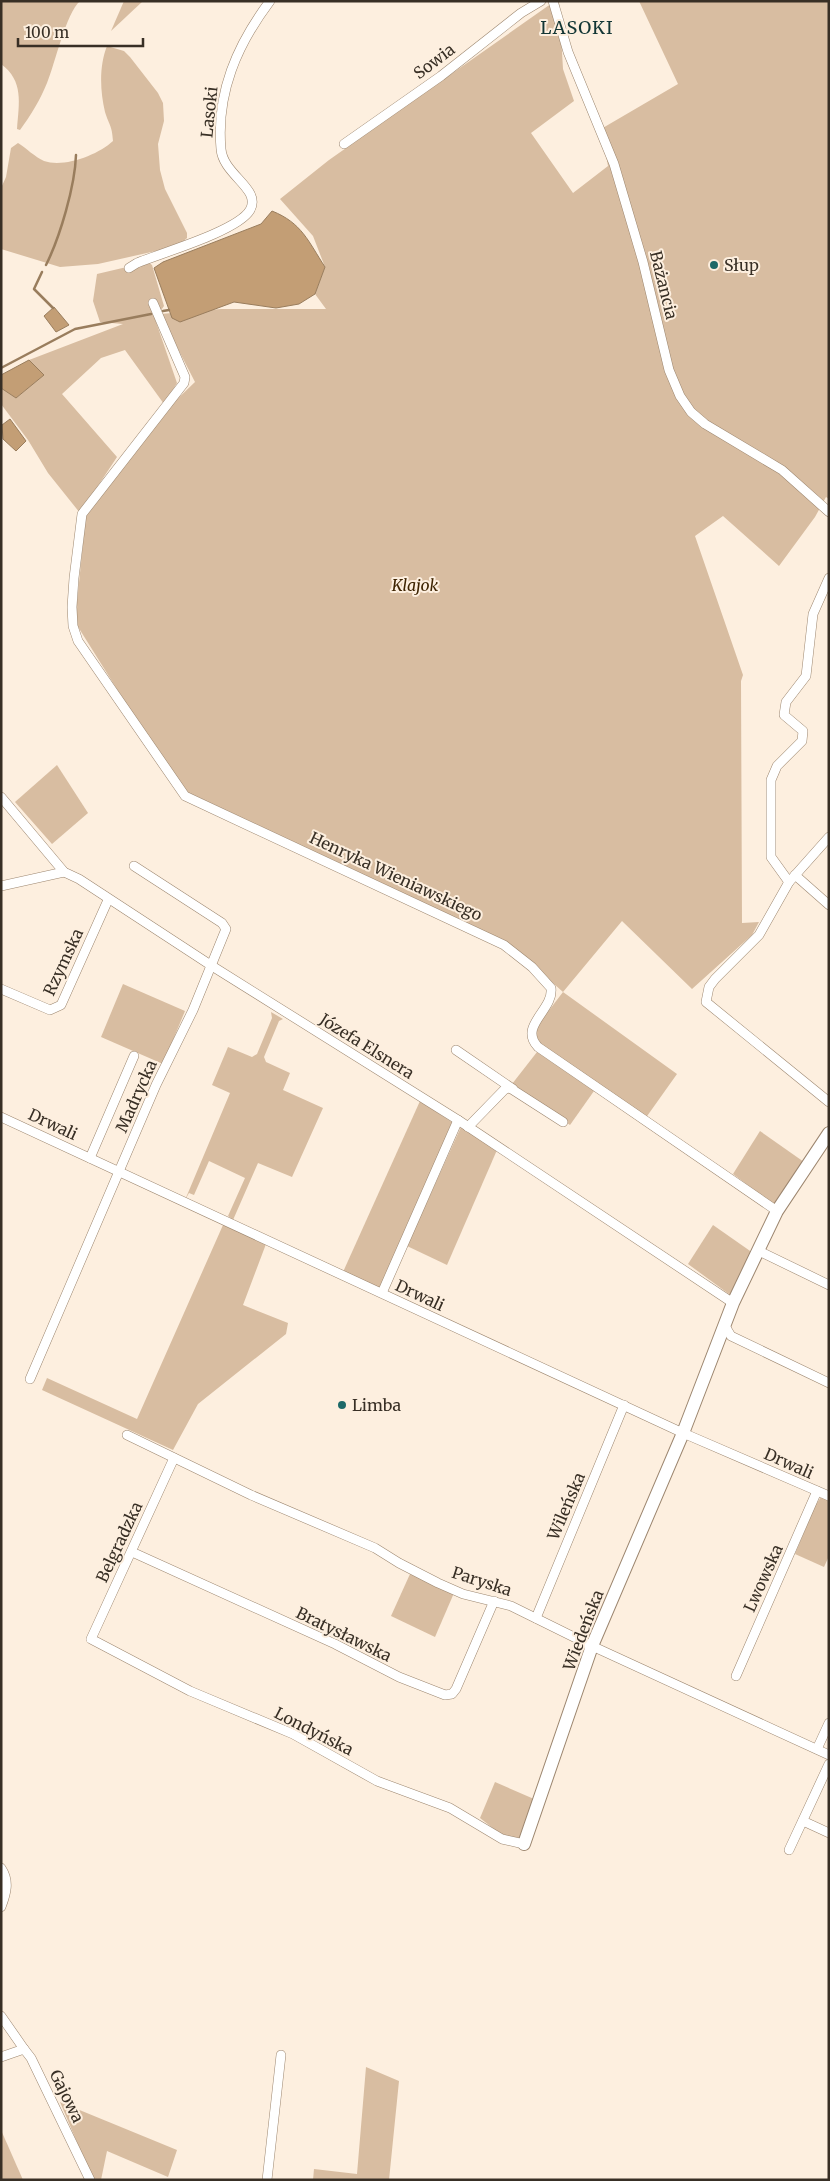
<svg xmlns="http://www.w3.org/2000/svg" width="830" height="2181" font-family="Merriweather,serif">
<rect width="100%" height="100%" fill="#fdefdf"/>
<!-- green -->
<g fill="#d8bda1">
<path d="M3,1H80C66,13 55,64 47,83C40,100 31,115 20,130L17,129C19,103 24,81 1,64V3Z"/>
<polygon points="124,1 143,1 111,31"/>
<polygon points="555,1 559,1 563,69 574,101 531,133 573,193 608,166 601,129 678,84 639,1 829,1 829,499 826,497 815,517 779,566 723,516 695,536 743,675 741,681 742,923 759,922 752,935 692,989 622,921 563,992 677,1074 645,1119 541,1044 536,1037 534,1030 563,992 506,941 185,791 125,702 75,622 86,514 167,409 195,382 160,314 221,309 326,309 315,294 325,267 313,236 280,199 329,160"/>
<path d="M107,46L124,51L130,57L158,93L163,103L164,121L158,144L160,170L165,189L187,233V238L178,246L98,264L60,267L1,249V188L6,177L11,148L18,143C26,148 35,157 44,161C64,168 98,155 113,141C112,125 109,125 105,112C100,91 99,66 107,46Z"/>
<polygon points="148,262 152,265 164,306 155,319 177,383 164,404 125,350 101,358 62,394 117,457 80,513 48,473 28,440 1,404 1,388 16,398 44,375 29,360 123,324 100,322 93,301 97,274"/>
<polygon points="57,765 88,813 52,844 15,802"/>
<polygon points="123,984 185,1011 163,1064 101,1037"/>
<polygon points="271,1012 283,1019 279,1021 264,1057 266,1062 290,1073 283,1090 323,1108 292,1177 258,1163 233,1220 228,1216 245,1178 209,1161 194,1195 189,1193 185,1200 230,1093 212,1085 228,1047 252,1057 257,1054 272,1018"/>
<polygon points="537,1052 594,1091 570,1125 512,1084"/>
<polygon points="420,1101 453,1123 380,1288 343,1272"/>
<polygon points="461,1127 497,1150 447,1265 407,1246"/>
<polygon points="760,1131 804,1162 775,1206 733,1174"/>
<polygon points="223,1225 266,1244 243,1305 288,1323 286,1334 198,1404 173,1450 42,1390 47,1378 137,1419"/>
<polygon points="713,1225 753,1253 733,1297 688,1264"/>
<polygon points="821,1497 829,1501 829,1556 824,1567 795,1554 815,1506"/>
<polygon points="410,1574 454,1593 435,1637 391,1616"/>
<polygon points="495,1782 534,1799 520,1837 517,1839 499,1833 480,1818"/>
<polygon points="366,2067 399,2081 389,2180 313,2180 314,2169 357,2174"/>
<polygon points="60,2102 177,2150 168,2177 107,2151 101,2180 93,2180"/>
<polygon points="1,2130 23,2180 1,2180"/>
</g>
<!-- water -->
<g fill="#c39e75" stroke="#997d5d">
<path d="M272,211C302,223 308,241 325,267L315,294L299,304L276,308L234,302L180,322L172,318L154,268L163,262L261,224Z"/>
<polygon points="54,307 69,325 56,332 44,316"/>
<polygon points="29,360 44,375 16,398 1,388 1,375"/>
<polygon points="10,419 26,441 16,451 3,439 2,425"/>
</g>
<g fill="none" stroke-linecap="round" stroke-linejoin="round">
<!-- stream -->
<g stroke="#997d5d" stroke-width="2.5">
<path d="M46,265C60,237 75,186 76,155"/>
<polyline points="42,272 34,289 53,308"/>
<polyline points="163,311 169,310"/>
<polyline points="1,368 75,329 151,314"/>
</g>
<defs>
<g id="street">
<polyline points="553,1 568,52 614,164 643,262 669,370 680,396 691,412 705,424 782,470 829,512"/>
<polyline points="344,144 441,76 521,13 541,1"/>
<path d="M129,268L137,263C161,253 238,231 250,210C262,189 223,175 221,149C216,93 237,45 270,1"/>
<path d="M153,303L185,377L184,383L82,514L74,578L72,607L73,626L78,641L185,796L504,945L532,967L551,988C554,1010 518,1026 538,1047L777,1211"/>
<polyline points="1,797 64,872 79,879 212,966 458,1120 733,1303"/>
<polyline points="829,837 789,882 759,935 715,979 709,987 706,1002 829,1102"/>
<polyline points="795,875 829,905"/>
<polyline points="789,882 771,857 771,780 777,766 802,741 803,731 784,715 786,702 806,676 813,614 829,578"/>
<polyline points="1,886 64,872"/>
<polyline points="1,989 50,1010 61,1005 108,900"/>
<polyline points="456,1050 513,1089"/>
<polyline points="1,1117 683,1433 829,1496"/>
<polyline points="468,1127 505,1089 510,1088 563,1122"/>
<polyline points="90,1158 134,1056"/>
<polyline points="759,1251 829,1285"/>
<polyline points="382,1293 458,1120"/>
<polyline points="725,1326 731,1336 829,1383"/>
<polyline points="30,1379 156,1085 193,1010 226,929 222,923 134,866"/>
<polyline points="127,1435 251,1495 375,1548 399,1563 438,1583 463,1594 511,1606 592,1646 829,1755"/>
<polyline points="174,1458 91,1639 190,1691 293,1734 377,1781 450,1808 502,1839 524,1844"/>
<polyline points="132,1552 335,1644 399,1677 445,1695 452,1694 456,1689 494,1601"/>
<polyline points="536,1618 624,1405"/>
<polyline points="736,1676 817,1491"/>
<polyline points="817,1749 829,1723"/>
<polyline points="803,1821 829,1833"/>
<polyline points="789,1850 829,1764"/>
<path d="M1,1868C10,1881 6,1894 1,1907"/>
<polyline points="1,2016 24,2049"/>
<polyline points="1,2057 24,2049 31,2058 90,2180"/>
<polyline points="267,2180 281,2055"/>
</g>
<polyline id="secondary" points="524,1844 592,1646 683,1433 733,1303 777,1211 829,1133"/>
</defs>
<!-- street casing -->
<use href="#street" stroke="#9c866f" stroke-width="10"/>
<!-- secondary casing -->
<use href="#secondary" stroke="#9c866f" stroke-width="14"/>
<!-- street -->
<use href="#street" stroke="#fff" stroke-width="9"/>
<!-- secondary -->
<use href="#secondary" stroke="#fff" stroke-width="12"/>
</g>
<!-- markers -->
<g fill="#1d6968" stroke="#fdefdf" stroke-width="2">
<circle cx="714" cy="265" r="5"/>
<circle cx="342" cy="1405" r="5"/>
</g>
<g text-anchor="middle" stroke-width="4" stroke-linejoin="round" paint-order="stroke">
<!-- street labels -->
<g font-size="16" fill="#382f25" stroke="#fdefdf">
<text transform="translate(434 61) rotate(-37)" y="6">Sowia</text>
<text transform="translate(209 112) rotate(-84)" y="6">Lasoki</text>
<text transform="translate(664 285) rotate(76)" y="6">Bażancia</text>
<text transform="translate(396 876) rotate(25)" y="6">Henryka Wieniawskiego</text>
<text transform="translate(63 962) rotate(-65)" y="6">Rzymska</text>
<text transform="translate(367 1046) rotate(32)" y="6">Józefa Elsnera</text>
<text transform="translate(136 1096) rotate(-66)" y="6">Madrycka</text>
<text transform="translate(53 1124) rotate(25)" y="6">Drwali</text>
<text transform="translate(420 1295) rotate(25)" y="6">Drwali</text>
<text transform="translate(789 1463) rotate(24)" y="6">Drwali</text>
<text transform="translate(566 1506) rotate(-67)" y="6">Wileńska</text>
<text transform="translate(119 1542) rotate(-65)" y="6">Belgradzka</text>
<text transform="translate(763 1578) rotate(-66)" y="6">Lwowska</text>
<text transform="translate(482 1581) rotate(18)" y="6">Paryska</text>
<text transform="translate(583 1630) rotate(-69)" y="6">Wiedeńska</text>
<text transform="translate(344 1634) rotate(26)" y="6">Bratysławska</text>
<text transform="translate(314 1731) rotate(27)" y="6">Londyńska</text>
<text transform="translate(67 2096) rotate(64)" y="6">Gajowa</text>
</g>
<!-- poi labels -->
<g font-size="16" fill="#382f25" stroke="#fdefdf" text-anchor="start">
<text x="724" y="271">Słup</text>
<text x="352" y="1411">Limba</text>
</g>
<!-- park labels -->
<g font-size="16" font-style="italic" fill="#3e2402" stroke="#fdefdf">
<text x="415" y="591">Klajok</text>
</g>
<!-- neighbourhood labels -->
<g font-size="18" letter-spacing="1" fill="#133635" stroke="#fdefdf">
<text x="577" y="34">LASOKI</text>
</g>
</g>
<!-- border -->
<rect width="830" height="2181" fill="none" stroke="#382f25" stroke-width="5"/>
<!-- scale -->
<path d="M18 38v8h125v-8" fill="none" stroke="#382f25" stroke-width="2.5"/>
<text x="25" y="38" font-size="15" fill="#382f25" stroke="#fdefdf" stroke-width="4" paint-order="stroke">100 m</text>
</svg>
